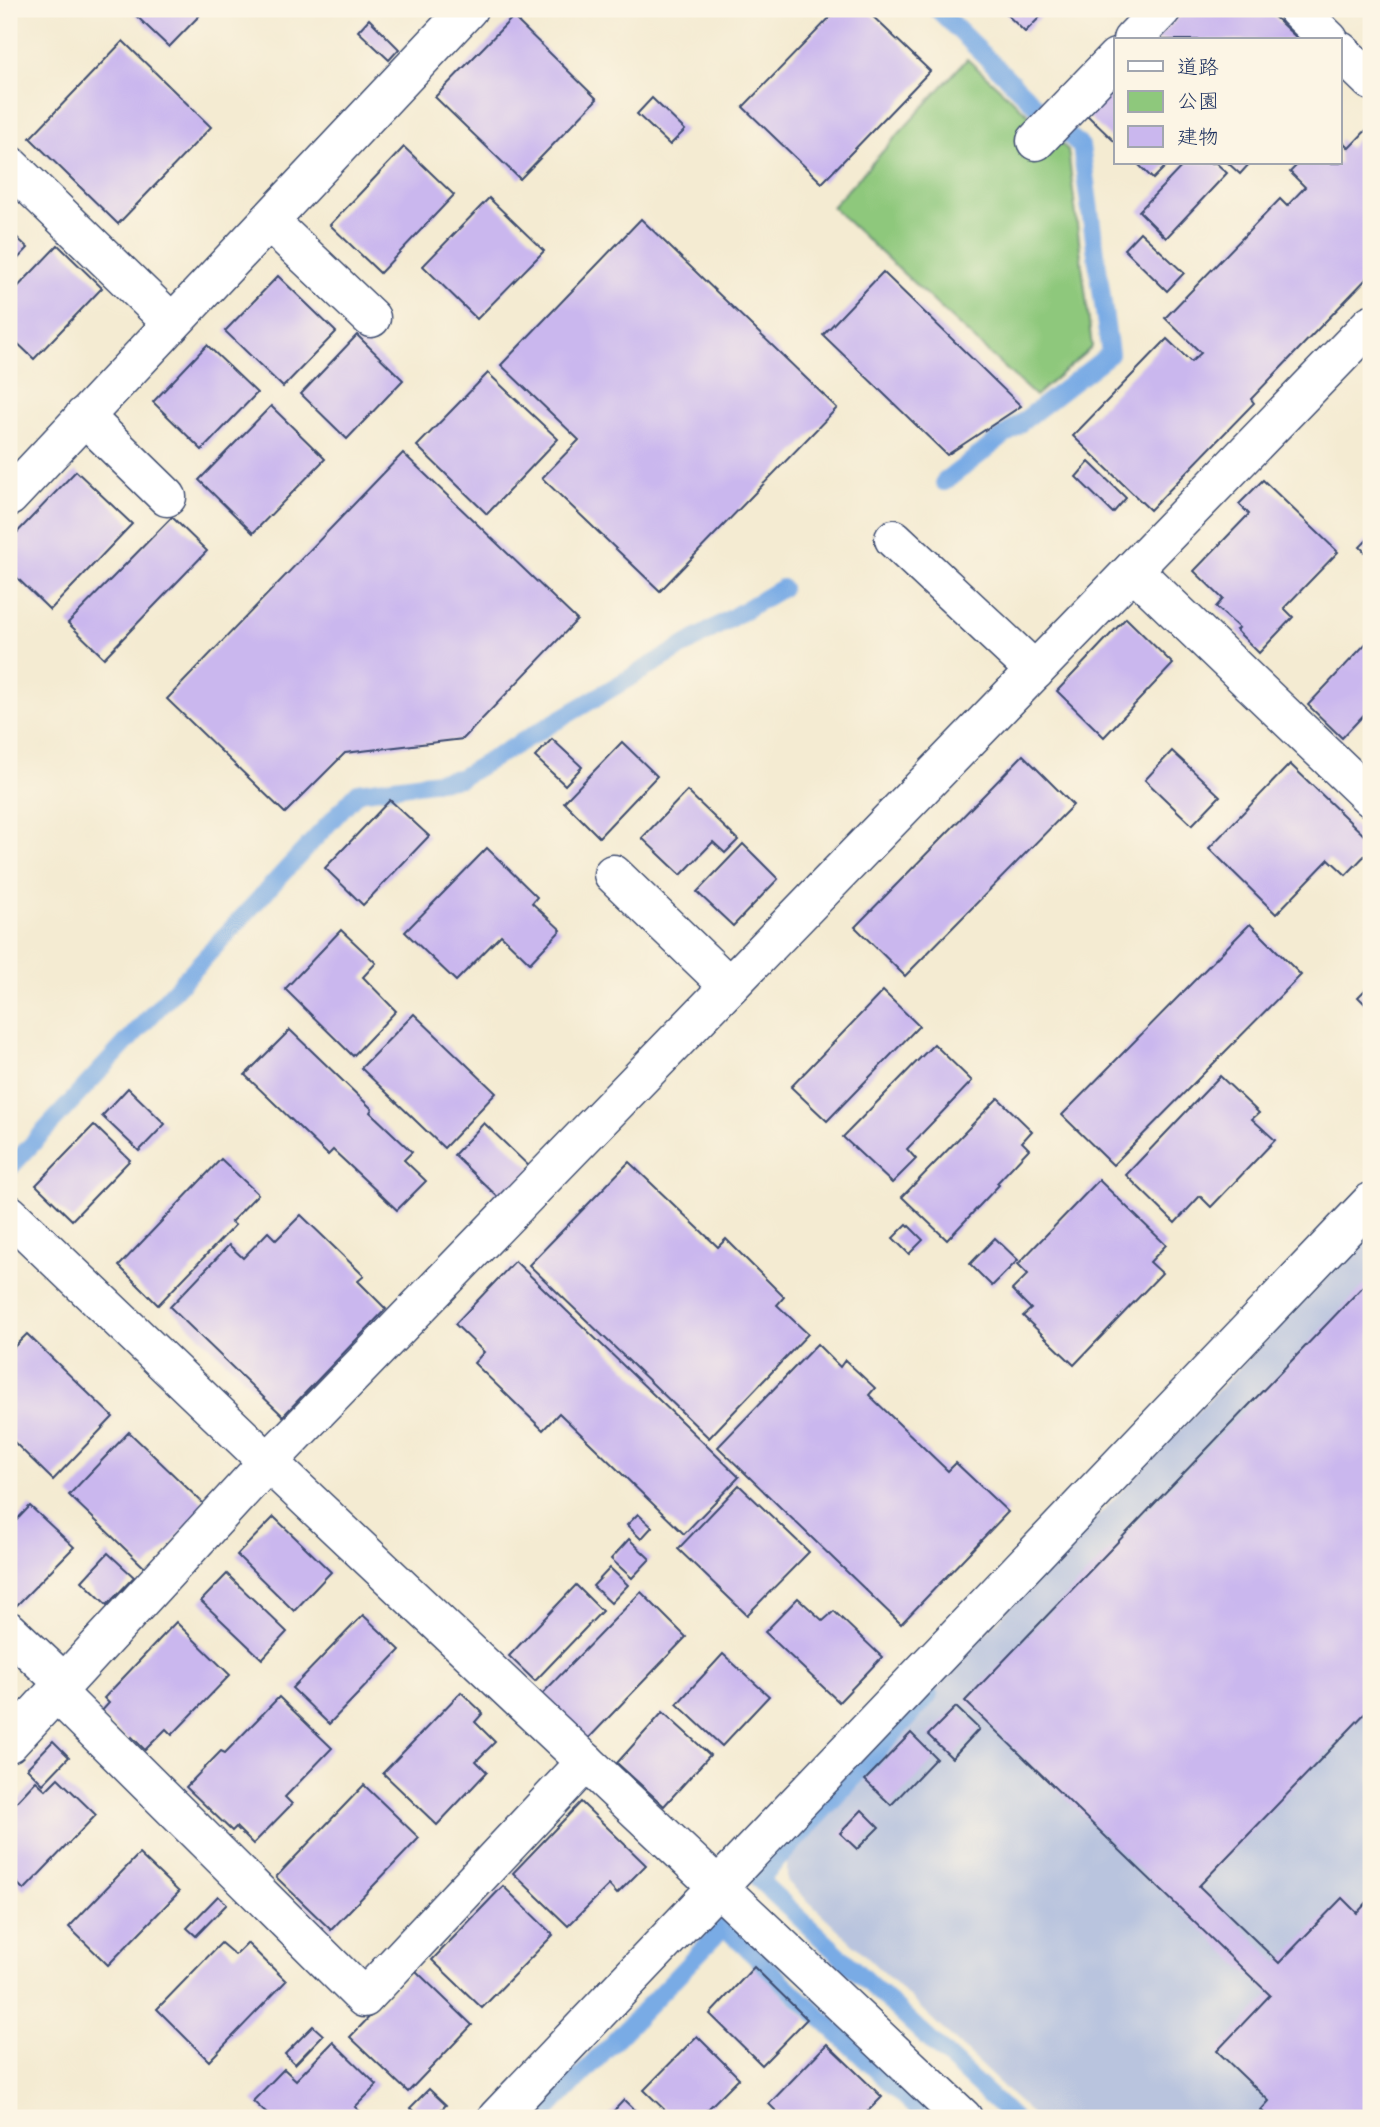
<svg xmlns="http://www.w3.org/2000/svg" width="1380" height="2127" font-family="Mynerve,'Klee One',sans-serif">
<rect width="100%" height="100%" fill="#fcf5e5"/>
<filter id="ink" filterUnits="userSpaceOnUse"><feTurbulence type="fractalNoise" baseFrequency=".0143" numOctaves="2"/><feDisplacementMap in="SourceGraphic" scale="14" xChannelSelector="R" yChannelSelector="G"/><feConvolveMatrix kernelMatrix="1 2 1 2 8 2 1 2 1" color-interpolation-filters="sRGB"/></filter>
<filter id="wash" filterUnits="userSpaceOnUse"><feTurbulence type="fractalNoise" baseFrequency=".00686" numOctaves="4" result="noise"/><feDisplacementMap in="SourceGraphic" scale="28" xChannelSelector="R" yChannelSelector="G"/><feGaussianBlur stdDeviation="1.57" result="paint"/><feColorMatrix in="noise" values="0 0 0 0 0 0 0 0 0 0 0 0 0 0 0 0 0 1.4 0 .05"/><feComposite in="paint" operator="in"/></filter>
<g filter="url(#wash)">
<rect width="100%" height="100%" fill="#f4ebd2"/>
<!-- industrial -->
<polygon fill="#b9c4de" points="1371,1230 1371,2118 1036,2118 787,1881 787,1841"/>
<!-- green -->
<polygon fill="#8ec87c" stroke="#547c6d" stroke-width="2" points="967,59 1068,150 1092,347 1035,396 832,207"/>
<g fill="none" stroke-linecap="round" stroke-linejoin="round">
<!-- stream -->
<g stroke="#79abe5" stroke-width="18">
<polyline points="937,9 1035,105"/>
<polyline points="944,482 1110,354 1081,146 1063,130"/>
<polyline points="9,1169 358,792 460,778 782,588"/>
<polyline points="929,1695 759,1880 1013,2118"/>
<polyline points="540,2118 724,1927 920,2111"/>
</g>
</g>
<g id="blocks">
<!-- building -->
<g fill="#cab7ee">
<polygon points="129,9 191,9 199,16 169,47"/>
<polygon points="838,9 865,9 930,71 822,183 743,107"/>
<polygon points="1001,9 1048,9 1025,32"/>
<polygon points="1187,9 1266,9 1299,40 1156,40"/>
<polygon points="513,17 597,99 520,179 435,97"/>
<polygon points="369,19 399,49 389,60 358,31"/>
<polygon points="123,41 211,127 118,224 30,138"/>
<polygon points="1116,86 1116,143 1087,115"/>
<polygon points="652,98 685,130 670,145 637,114"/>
<polygon points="1371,125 1371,274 1251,399 1254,403 1150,510 1073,436 1167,339 1191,362 1201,353 1165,318 1280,199 1287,206 1305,187 1290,172 1299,163 1340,163 1340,139 1349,148"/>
<polygon points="404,147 454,195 380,273 330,225"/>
<polygon points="1137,163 1169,163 1153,179"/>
<polygon points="1185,163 1216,163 1227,173 1166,238 1139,211"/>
<polygon points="1228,163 1250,163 1240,174"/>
<polygon points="489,198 544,251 477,319 423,266"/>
<polygon points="641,219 837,408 660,591 542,478 579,440 501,365"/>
<polygon points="9,230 28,248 9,268"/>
<polygon points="1140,232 1184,273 1167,291 1124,249"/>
<polygon points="58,245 102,288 34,359 9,335 9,296"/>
<polygon points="883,272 1021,406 947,455 823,335"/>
<polygon points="278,276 336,332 283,387 225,331"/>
<polygon points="357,335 403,380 347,439 301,394"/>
<polygon points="207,345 257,393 202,450 153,402"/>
<polygon points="488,373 558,439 487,514 417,446"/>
<polygon points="271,406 325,459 253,533 199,480"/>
<polygon points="403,453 577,620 463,739 345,753 285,813 167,699"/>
<polygon points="1089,462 1126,498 1113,513 1076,477"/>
<polygon points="76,471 132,524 50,610 9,570 9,541"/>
<polygon points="1263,480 1338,552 1284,608 1293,617 1259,653 1236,630 1239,628 1216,607 1223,599 1194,571 1249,514 1239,504"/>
<polygon points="172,517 207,551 104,658 68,623"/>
<polygon points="1371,536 1371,558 1360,547"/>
<polygon points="1126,618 1173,664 1104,737 1057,691"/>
<polygon points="1371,638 1371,707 1342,738 1308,705"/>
<polygon points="552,739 582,767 565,785 535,757"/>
<polygon points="622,742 657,776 599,837 564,802"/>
<polygon points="1172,751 1220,796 1192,825 1145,780"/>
<polygon points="1023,755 1073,805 905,976 855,927"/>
<polygon points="1290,764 1371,842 1371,849 1346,875 1329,859 1276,914 1209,848"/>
<polygon points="687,791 738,840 725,853 713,842 681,875 642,838"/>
<polygon points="390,800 429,836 363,905 325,868"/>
<polygon points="743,844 778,879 733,926 697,892"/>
<polygon points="487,848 537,897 532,903 561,930 530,963 501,935 456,981 405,932"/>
<polygon points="1250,924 1301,975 1113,1165 1062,1115"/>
<polygon points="341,930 376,963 363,977 396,1011 353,1056 285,989"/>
<polygon points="1371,984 1371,1010 1358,997"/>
<polygon points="883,991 919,1026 827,1121 791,1087"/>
<polygon points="414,1014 496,1093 444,1148 361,1068"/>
<polygon points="290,1030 372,1109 370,1112 412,1152 404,1160 426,1181 397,1210 333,1150 328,1155 245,1075"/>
<polygon points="934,1044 972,1081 907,1149 916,1159 892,1183 843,1137"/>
<polygon points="1220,1076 1259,1113 1252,1119 1275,1140 1211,1207 1200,1196 1175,1223 1126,1175"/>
<polygon points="128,1088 165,1124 139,1151 102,1116"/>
<polygon points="998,1098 1032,1131 1022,1142 1029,1149 997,1183 999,1185 947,1240 902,1197"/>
<polygon points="484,1123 532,1169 502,1201 454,1155"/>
<polygon points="94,1125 130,1160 72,1220 36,1185"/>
<polygon points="221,1159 258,1194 231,1222 235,1225 158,1305 119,1266"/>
<polygon points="629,1162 718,1247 726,1239 784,1297 777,1305 808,1334 709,1438 529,1265"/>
<polygon points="1099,1180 1166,1245 1150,1262 1162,1273 1074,1365 1023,1316 1031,1309 1012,1290 1028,1274 1018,1264"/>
<polygon points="301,1215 364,1276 358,1281 386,1309 283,1416 170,1307 229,1245 243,1258 268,1232 276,1240"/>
<polygon points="907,1224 923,1240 909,1254 893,1238"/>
<polygon points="995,1238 1018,1260 992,1286 970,1264"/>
<polygon points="515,1261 739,1477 684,1534 559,1413 543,1430 474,1363 484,1352 455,1324"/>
<polygon points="1371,1278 1371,1707 1199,1886 1279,1963 1342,1898 1357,1913 1371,1898 1371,2118 1269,2118 1261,2110 1269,2101 1217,2051 1270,1995 965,1701"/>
<polygon points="27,1334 113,1417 53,1480 9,1437 9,1352"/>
<polygon points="817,1344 840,1367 845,1360 875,1388 869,1395 948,1471 956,1463 1008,1512 901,1624 718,1447"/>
<polygon points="129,1432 206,1506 146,1569 69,1495"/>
<polygon points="739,1485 809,1552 747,1615 678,1549"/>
<polygon points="30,1506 74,1547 16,1606 9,1599 9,1528"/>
<polygon points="638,1514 652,1527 641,1539 627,1525"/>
<polygon points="274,1517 331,1572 294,1611 237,1555"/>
<polygon points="629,1539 650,1559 632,1578 611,1559"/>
<polygon points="108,1553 134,1577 107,1605 82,1581"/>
<polygon points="610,1568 628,1585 611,1603 593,1586"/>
<polygon points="227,1574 287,1632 262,1659 201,1601"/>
<polygon points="576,1585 602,1611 535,1681 509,1656"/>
<polygon points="641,1592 686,1637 586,1741 540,1696"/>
<polygon points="798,1598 823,1621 834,1611 882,1657 839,1702 765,1632"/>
<polygon points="363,1615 400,1650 329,1724 292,1688"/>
<polygon points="176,1622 230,1675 172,1735 166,1729 145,1750 132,1737 129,1741 100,1713 109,1703 104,1698"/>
<polygon points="723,1654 769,1696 722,1746 677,1704"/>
<polygon points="461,1692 483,1713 475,1722 495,1742 476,1761 487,1772 437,1825 383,1773"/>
<polygon points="279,1697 332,1748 285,1797 292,1804 253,1844 236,1827 232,1831 186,1787 221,1751 225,1753"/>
<polygon points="956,1707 979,1729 952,1758 928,1735"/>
<polygon points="663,1712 710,1755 664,1806 617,1763"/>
<polygon points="911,1733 936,1758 891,1805 865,1780"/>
<polygon points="53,1741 69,1757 43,1784 27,1768"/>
<polygon points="58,1778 96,1815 24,1890 9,1875 9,1810 36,1781 46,1790"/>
<polygon points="364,1785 419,1838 331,1930 276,1877"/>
<polygon points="581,1802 646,1865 617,1894 609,1885 568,1926 513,1873"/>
<polygon points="862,1810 879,1827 857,1849 840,1833"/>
<polygon points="139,1854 179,1892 108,1965 69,1927"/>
<polygon points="503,1886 553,1935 482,2008 432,1960"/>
<polygon points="218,1896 227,1904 196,1936 187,1928"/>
<polygon points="221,1943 235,1955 247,1943 286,1981 209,2061 157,2009"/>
<polygon points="754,1967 807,2019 762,2065 710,2014"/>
<polygon points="415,1970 472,2025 408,2092 350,2037"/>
<polygon points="313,2026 323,2035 295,2064 285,2054"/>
<polygon points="697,2036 739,2078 699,2118 673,2118 644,2090"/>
<polygon points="333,2042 377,2085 355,2107 367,2118 271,2118 253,2101 284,2069 296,2080"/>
<polygon points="827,2044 882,2097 861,2118 783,2118 769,2104"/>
<polygon points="429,2089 446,2105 432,2118 421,2118 410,2108"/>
<polygon points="624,2100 643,2118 607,2118"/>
</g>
</g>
</g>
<g filter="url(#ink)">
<use href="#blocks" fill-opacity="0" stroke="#3c4b6f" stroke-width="2"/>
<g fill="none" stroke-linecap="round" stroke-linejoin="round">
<defs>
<g id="street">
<polyline points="1297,9 1329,40"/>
<polyline points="1132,40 1162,9"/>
<polyline points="1340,51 1371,81"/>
<polyline points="1036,141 1116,58"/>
<polyline points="9,165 172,323"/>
<polyline points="269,221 371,318"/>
<polyline points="84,416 167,497"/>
<polyline points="9,497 468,9"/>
<polyline points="894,539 1035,671"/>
<polyline points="1133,570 1371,798"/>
<polyline points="613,874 729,986"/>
<polyline points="9,1214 268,1462 963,2118"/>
<polyline points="9,1631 63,1682"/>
<polyline points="56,1692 364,1998 586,1762"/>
<polyline points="9,1743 268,1462 1371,324"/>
<polyline points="497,2118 1371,1202"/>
</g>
</defs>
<!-- street casing -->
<use href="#street" stroke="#3c4b6f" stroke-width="41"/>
<!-- street -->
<use href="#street" stroke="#fff" stroke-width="38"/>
</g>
</g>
<!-- margin -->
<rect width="1380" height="2127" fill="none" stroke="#fcf5e5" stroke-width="35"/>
<!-- legend -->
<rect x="1114" y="38" width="228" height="126" fill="#fcf5e5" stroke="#a2a6af" stroke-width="2"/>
<rect x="1128" y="61" width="35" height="10" fill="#ffffff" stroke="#a2a6af" stroke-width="2"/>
<text x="1177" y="74" font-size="21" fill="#1b2f5e">道路</text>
<rect x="1128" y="91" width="35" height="21" fill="#8ec87c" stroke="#a2a6af" stroke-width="2"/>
<text x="1177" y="108" font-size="21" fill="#1b2f5e">公園</text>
<rect x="1128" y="126" width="35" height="21" fill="#cab7ee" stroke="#a2a6af" stroke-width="2"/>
<text x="1177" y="144" font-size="21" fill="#1b2f5e">建物</text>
</svg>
